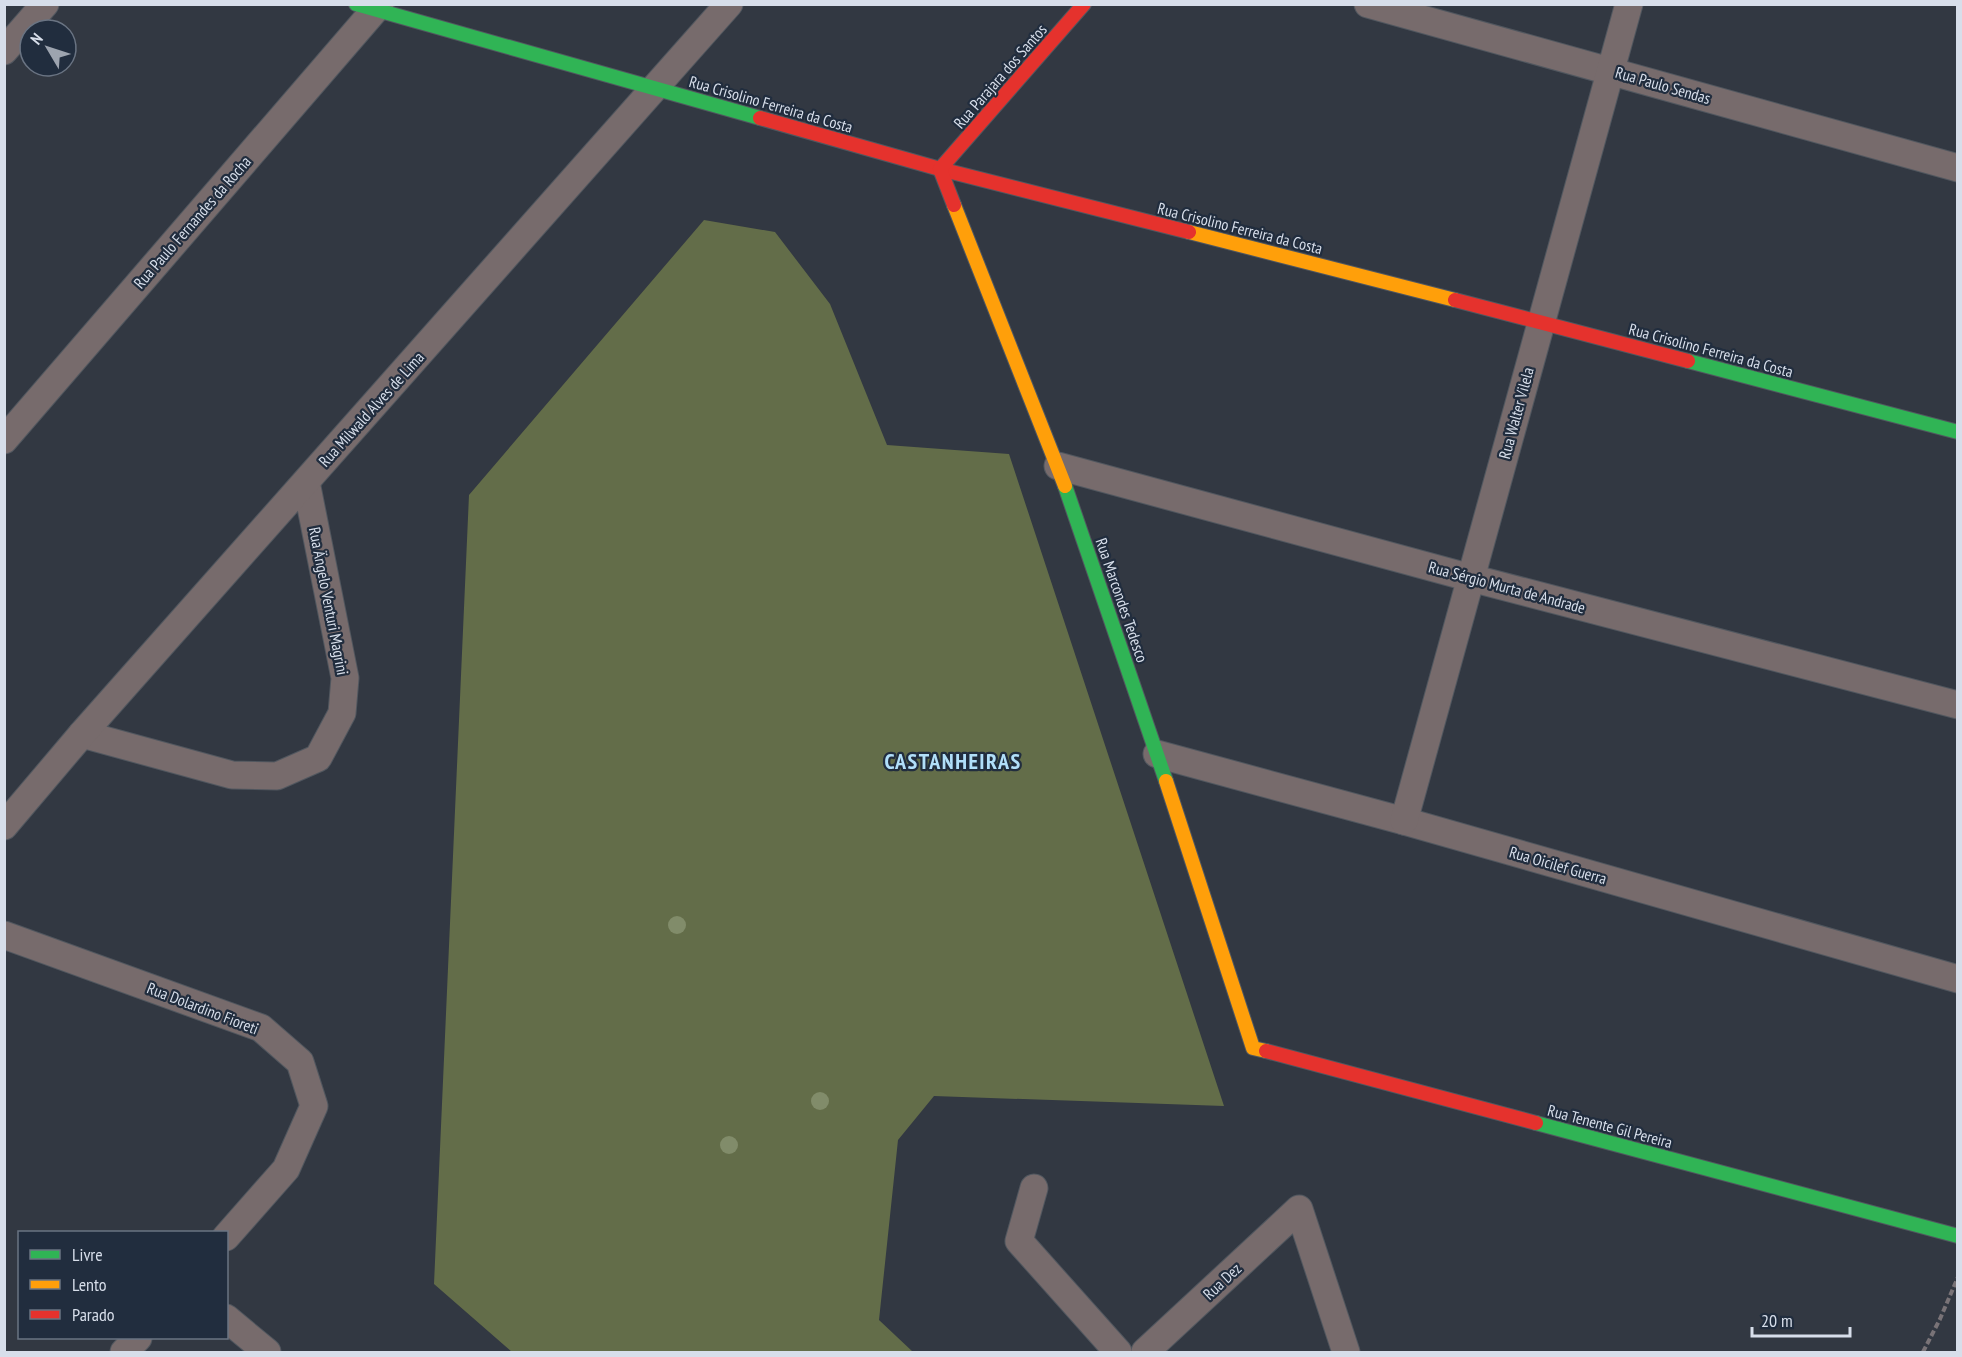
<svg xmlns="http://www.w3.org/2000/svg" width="1962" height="1357" font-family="'PT Sans Narrow',sans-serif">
<rect width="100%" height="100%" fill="#323842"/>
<!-- forest -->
<polygon fill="#636d49" points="704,220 775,232 830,304 887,445 1009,454 1224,1106 934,1096 898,1140 879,1320 913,1352 512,1352 434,1284 469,495"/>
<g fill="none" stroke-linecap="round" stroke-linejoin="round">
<defs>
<g id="street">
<polyline points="1368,4 1958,168"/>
<polyline points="4,51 45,4"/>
<polyline points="4,440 380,4"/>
<polyline points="1058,466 1471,578 1958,705"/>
<polyline points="82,734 232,775 277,776 318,758 342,713 345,678 306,482"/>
<polyline points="1157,754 1404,821 1958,979"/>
<polyline points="1404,821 1629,4"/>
<polyline points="4,826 82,734 729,4"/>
<polyline points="4,935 261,1028 300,1062 314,1106 286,1169 226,1237"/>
<polyline points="1034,1188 1019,1241 1118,1352"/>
<polyline points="226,1318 267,1352"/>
<polyline points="124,1352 138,1338"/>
<polyline points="1145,1352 1299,1209 1346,1352"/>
</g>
<g id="fast">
<polyline points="356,4 760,118"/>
<polyline points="1688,361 1958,432"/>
<polyline points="1065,486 1166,781"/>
<polyline points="1536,1123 1958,1236"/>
</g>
<g id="slow">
<polyline points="954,205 1065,486"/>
<polyline points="1189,232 1455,300"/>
<polyline points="1166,781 1253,1048 1266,1051"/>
</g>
<g id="jam">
<polyline points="760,118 940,169 1189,232"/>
<polyline points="954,205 940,169 1084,4"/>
<polyline points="1455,300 1688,361"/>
<polyline points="1266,1051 1536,1123"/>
</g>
</defs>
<!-- street casing -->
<use href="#street" stroke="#51575f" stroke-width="29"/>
<!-- fast casing -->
<use href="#fast" stroke="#51575f" stroke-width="16"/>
<!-- slow casing -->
<use href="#slow" stroke="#51575f" stroke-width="16"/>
<!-- jam casing -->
<use href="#jam" stroke="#51575f" stroke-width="16"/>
<!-- path -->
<polyline stroke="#797377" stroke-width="4" stroke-dasharray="6 3" stroke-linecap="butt" points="1923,1352 1940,1319 1958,1277"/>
<!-- street -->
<use href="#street" stroke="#776b6c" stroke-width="27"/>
<!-- fast -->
<use href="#fast" stroke="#30b455" stroke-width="14"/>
<!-- slow -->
<use href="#slow" stroke="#ff9f0a" stroke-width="14"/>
<!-- jam -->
<use href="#jam" stroke="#e5322d" stroke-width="14"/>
</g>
<!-- trees -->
<g fill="#818c6a">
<circle cx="677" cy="925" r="9"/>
<circle cx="820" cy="1101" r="9"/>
<circle cx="729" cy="1145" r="9"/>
</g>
<g text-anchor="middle" stroke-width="4.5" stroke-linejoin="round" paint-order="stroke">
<!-- street labels -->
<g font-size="16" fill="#d7deea" stroke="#212d3e">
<text transform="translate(1000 76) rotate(-49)" y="6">Rua Parajara dos Santos</text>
<text transform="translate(1663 85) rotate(16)" y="6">Rua Paulo Sendas</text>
<text transform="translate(771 104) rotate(16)" y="6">Rua Crisolino Ferreira da Costa</text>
<text transform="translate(192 222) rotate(-49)" y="6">Rua Paulo Fernandes da Rocha</text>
<text transform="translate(1240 228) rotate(14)" y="6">Rua Crisolino Ferreira da Costa</text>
<text transform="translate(1711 350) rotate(15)" y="6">Rua Crisolino Ferreira da Costa</text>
<text transform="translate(371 409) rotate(-48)" y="6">Rua Milwald Alves de Lima</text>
<text transform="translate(1516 413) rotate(-75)" y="6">Rua Walter Vilela</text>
<text transform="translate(1507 587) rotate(15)" y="6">Rua Sérgio Murta de Andrade</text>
<text transform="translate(1122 600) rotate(71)" y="6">Rua Marcondes Tedesco</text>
<text transform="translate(329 601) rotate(79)" y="6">Rua Ängelo Venturi Magrini</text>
<text transform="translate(1558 865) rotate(16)" y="6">Rua Oicilef Guerra</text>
<text transform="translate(203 1008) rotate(21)" y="6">Rua Dolardino Fioreti</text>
<text transform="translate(1610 1126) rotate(15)" y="6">Rua Tenente Gil Pereira</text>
<text transform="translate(1222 1281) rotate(-43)" y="6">Rua Dez</text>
</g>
<!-- district labels -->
<g font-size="22" font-weight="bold" letter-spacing="1.5" fill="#b1dff9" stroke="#212d3e">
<text x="953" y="769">CASTANHEIRAS</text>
</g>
</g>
<!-- border -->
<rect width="1962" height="1357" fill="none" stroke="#d7deea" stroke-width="12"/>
<!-- legend -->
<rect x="18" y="1231" width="210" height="108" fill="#212d3e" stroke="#6a7483" stroke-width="1.5"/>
<rect x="30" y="1250" width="30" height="9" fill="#30b455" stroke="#6a7483" stroke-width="1.5"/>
<text x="72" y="1261" font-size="18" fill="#d7deea">Livre</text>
<rect x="30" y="1280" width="30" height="9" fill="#ff9f0a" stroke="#6a7483" stroke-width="1.5"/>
<text x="72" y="1291" font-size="18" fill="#d7deea">Lento</text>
<rect x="30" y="1310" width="30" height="9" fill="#e5322d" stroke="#6a7483" stroke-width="1.5"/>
<text x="72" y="1321" font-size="18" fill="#d7deea">Parado</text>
<!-- north arrow -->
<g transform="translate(48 48) rotate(309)"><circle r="28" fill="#212d3e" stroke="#6a7483" stroke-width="1.5"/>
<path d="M0-4.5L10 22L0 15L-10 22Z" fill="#9da4af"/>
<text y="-9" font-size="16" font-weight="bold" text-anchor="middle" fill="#d7deea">N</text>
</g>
<!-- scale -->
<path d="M1752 1327v9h98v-9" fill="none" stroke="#d7deea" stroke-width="3"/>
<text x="1761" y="1327" font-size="18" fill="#d7deea" stroke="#212d3e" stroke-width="4.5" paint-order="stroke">20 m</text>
</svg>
